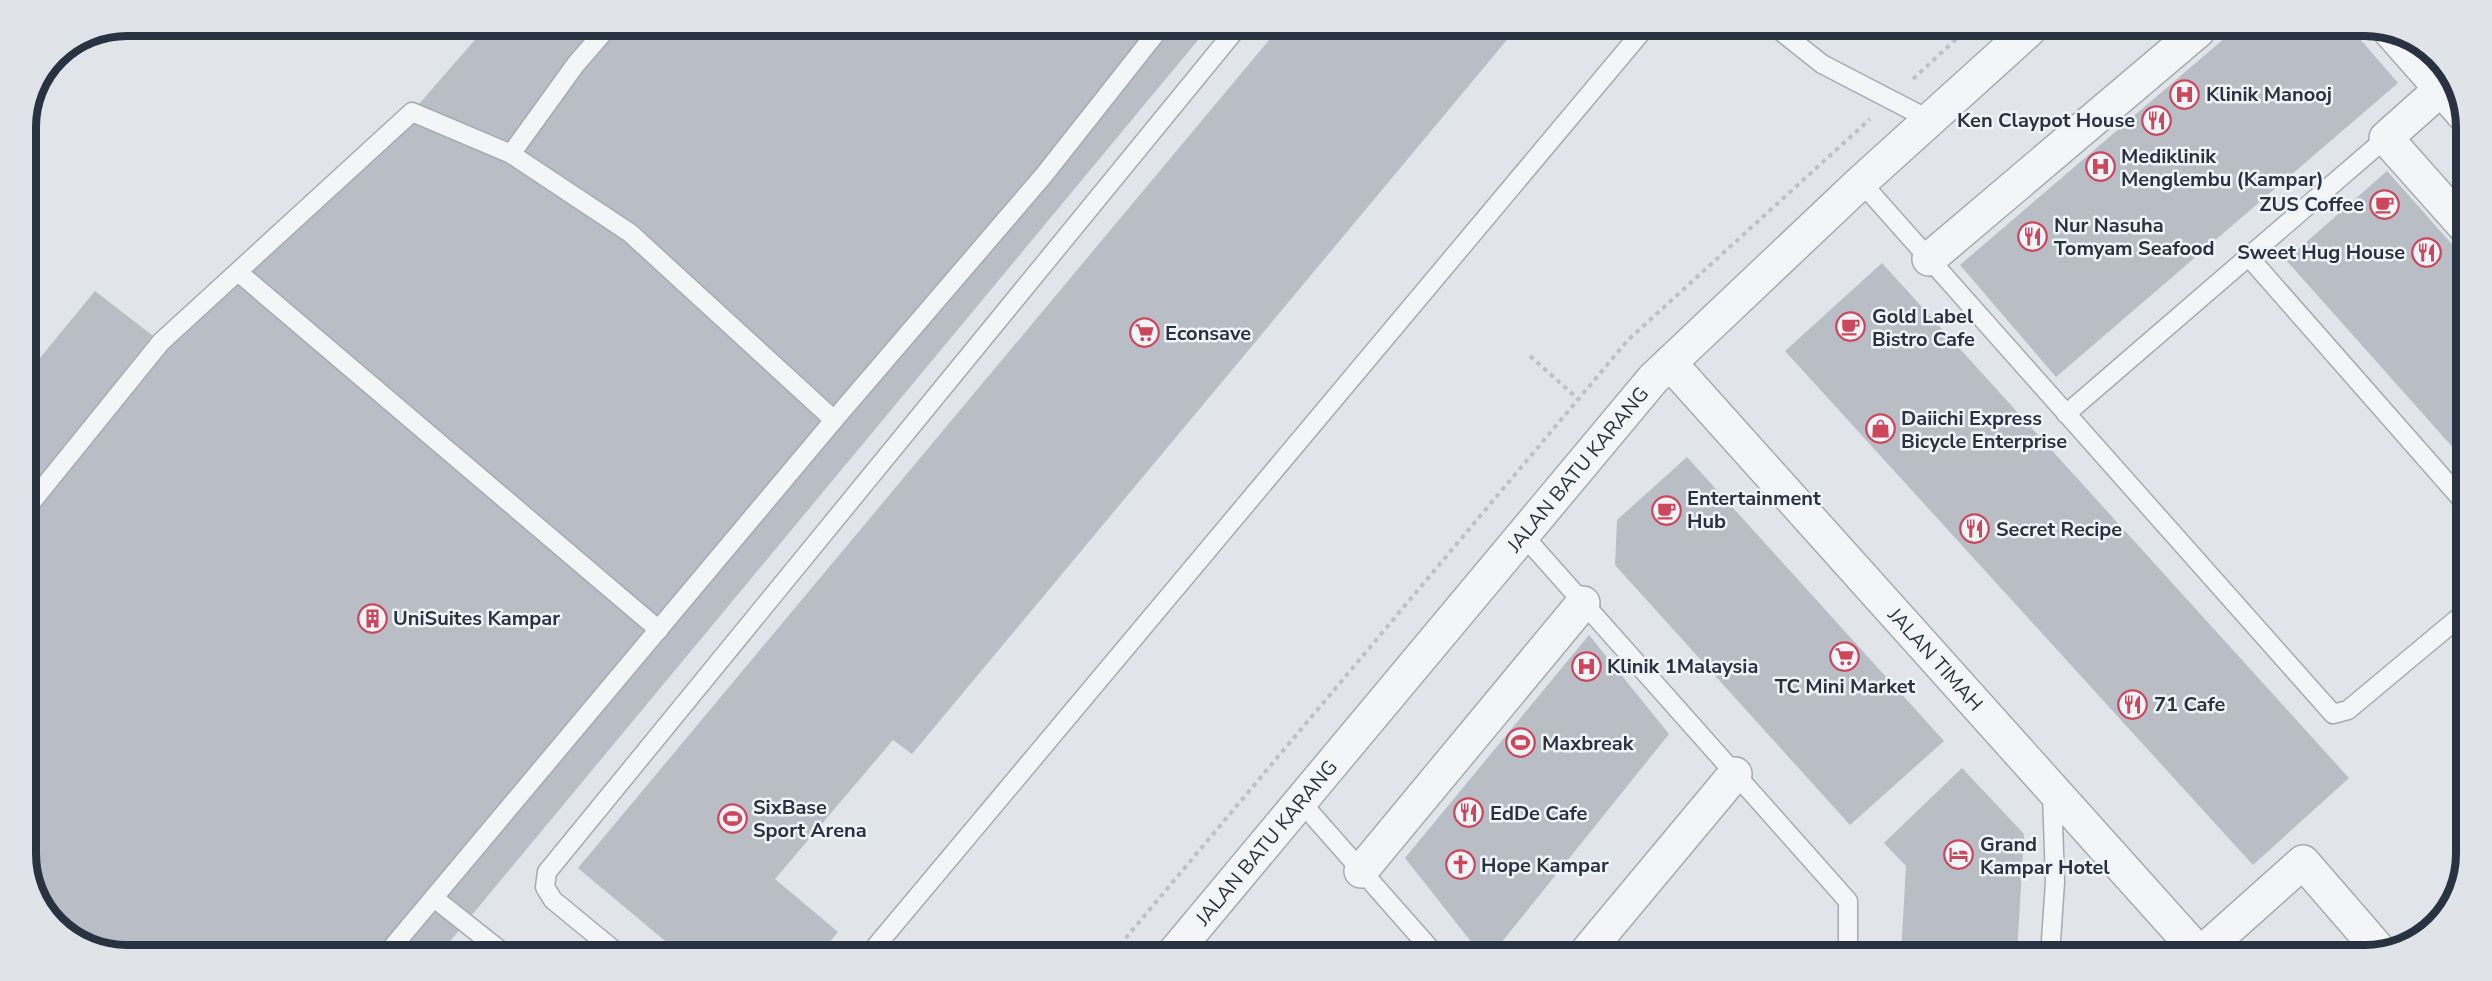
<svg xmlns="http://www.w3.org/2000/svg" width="2492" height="981" font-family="'Nunito Sans',sans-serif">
<rect width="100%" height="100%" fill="#e1e4e9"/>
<!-- building -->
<g fill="#b8bdc6">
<polygon points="487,26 1208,28 442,951 94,950 47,916 26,861 26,375 95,291 161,342 412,112"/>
<polygon points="1279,28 1516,29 912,754 893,740 775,879 838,932 821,952 677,951 578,868"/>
<polygon points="2233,31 2353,31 2398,83 2056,377 1960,265"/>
<polygon points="2387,171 2465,259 2464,460 2286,260"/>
<polygon points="1882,263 2349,778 2253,865 1785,351"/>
<polygon points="1687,457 1944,741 1850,825 1615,565 1617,520"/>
<polygon points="1589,635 1669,734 1493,953 1480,953 1405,858"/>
<polygon points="1962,768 2024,834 2017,955 1901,954 1906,866 1884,843"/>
</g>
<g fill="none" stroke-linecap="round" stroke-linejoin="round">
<defs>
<g id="service">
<polyline points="1778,29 1822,64 1930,120"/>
<polyline points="511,154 630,233 834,420"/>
<polyline points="1861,182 2333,714 2348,710 2463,614"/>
<polyline points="2248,256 2464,502"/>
<polyline points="238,272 659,630"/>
<polyline points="2066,414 2386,138"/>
<polyline points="26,509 161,342 412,112 511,154 576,64 608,27"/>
<polyline points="1523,535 1848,901 1848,954"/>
<polyline points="1300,801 1434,953"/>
<polyline points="434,898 501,951"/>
<polyline points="389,951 834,420 1044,175 1160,28"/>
<polyline points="615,951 553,900 545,887 547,872 1237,28"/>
<polyline points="871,952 1644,29"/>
<polyline points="2050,955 2055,882 2052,792"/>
</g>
<g id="minor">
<polyline points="2390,31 2464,115"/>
<polyline points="2441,89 2386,138 2466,228"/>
<polyline points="1929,259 2198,31"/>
<path id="s1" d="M1670,363L2201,955"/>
<polyline points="1361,871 1583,603"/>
<path id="s2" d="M1174,953L1653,379L1861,182L2029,30"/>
<polyline points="1585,954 1735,774"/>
<polyline points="2200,954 2303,862 2380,951"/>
</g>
</defs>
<!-- service casing -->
<use href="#service" stroke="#a6abb3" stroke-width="21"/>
<!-- minor casing -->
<use href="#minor" stroke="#a6abb3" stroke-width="36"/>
<!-- path -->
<g stroke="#bec2c8" stroke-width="4" stroke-dasharray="4.5 4.5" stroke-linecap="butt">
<polyline points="1913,79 1966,30"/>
<polyline points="1530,356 1578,399"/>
<polyline points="1114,952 1628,340 1870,119"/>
</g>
<!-- service -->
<use href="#service" stroke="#f3f5f7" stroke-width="18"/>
<!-- minor -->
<use href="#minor" stroke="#f3f5f7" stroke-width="33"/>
</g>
<!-- icons -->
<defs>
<symbol id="hospital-ring" viewBox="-11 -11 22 22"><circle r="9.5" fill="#f0f3f7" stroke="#cc475b" stroke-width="1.5"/><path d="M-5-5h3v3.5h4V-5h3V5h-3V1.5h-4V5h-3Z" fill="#cc475b"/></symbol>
<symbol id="restaurant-ring" viewBox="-11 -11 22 22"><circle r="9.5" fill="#f0f3f7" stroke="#cc475b" stroke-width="1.5"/><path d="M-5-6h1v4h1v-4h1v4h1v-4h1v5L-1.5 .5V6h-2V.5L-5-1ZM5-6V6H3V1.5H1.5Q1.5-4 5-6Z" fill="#cc475b"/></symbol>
<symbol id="cafe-ring" viewBox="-11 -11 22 22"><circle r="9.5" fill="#f0f3f7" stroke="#cc475b" stroke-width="1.5"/><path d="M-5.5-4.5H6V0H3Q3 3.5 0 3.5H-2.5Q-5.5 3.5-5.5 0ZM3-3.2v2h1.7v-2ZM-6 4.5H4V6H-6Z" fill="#cc475b"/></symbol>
<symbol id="supermarket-ring" viewBox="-11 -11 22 22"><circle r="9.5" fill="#f0f3f7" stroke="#cc475b" stroke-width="1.5"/><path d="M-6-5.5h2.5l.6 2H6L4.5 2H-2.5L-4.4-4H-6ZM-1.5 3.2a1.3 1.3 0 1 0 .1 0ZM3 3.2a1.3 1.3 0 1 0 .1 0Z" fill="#cc475b"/></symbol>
<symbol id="shop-ring" viewBox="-11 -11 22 22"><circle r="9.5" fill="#f0f3f7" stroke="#cc475b" stroke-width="1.5"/><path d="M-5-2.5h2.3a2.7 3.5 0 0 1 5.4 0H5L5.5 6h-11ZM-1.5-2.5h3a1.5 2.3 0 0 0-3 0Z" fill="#cc475b"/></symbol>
<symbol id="building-ring" viewBox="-11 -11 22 22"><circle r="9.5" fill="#f0f3f7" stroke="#cc475b" stroke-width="1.5"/><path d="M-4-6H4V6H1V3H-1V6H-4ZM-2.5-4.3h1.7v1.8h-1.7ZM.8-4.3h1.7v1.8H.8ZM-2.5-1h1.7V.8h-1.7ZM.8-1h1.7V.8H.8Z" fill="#cc475b"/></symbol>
<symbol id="stadium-ring" viewBox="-11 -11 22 22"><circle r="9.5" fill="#f0f3f7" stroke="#cc475b" stroke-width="1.5"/><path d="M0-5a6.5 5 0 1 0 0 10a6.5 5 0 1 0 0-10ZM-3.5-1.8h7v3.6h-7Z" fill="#cc475b"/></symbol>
<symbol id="hotel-ring" viewBox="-11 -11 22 22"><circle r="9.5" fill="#f0f3f7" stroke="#cc475b" stroke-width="1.5"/><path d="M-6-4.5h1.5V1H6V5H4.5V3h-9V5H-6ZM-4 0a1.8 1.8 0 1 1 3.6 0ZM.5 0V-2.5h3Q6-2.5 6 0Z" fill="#cc475b"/></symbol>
<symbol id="church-ring" viewBox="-11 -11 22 22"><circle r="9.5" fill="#f0f3f7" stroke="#cc475b" stroke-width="1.5"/><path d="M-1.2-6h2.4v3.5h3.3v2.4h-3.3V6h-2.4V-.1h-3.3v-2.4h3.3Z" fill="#cc475b"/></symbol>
</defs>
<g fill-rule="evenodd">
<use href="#hospital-ring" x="2168" y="78" width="33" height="33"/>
<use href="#restaurant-ring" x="2140" y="104" width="33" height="33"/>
<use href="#hospital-ring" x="2084" y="150" width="33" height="33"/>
<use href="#cafe-ring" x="2368" y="188" width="33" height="33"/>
<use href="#restaurant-ring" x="2016" y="220" width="33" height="33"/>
<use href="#restaurant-ring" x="2410" y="236" width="33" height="33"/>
<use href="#cafe-ring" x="1834" y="310" width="33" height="33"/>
<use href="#supermarket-ring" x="1128" y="316" width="33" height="33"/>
<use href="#shop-ring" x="1864" y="412" width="33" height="33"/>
<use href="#cafe-ring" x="1650" y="494" width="33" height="33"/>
<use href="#restaurant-ring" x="1958" y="512" width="33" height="33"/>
<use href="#building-ring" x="356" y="602" width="33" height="33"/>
<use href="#supermarket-ring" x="1828" y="640" width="33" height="33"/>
<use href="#hospital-ring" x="1570" y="650" width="33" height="33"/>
<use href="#restaurant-ring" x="2116" y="688" width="33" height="33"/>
<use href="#stadium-ring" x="1504" y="726" width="33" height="33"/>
<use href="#restaurant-ring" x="1452" y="796" width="33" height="33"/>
<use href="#stadium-ring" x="716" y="802" width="33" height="33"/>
<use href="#hotel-ring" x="1942" y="838" width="33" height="33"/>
<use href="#church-ring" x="1444" y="848" width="33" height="33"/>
</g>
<g text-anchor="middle" stroke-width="5" stroke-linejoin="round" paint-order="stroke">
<!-- poi labels -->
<g font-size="20" font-weight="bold" fill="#293241" stroke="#f0f3f7" text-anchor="start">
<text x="2206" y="101">Klinik Manooj</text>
<text x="2135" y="127" text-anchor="end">Ken Claypot House</text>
<text x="2121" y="163">Mediklinik<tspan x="2121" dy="23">Menglembu (Kampar)</tspan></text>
<text x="2364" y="211" text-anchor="end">ZUS Coffee</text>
<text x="2054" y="232">Nur Nasuha<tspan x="2054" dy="23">Tomyam Seafood</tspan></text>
<text x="2405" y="259" text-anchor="end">Sweet Hug House</text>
<text x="1872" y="323">Gold Label<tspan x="1872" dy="23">Bistro Cafe</tspan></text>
<text x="1165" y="340">Econsave</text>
<text x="1901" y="425">Daiichi Express<tspan x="1901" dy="23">Bicycle Enterprise</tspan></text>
<text x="1687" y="505">Entertainment<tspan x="1687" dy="23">Hub</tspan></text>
<text x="1996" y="536">Secret Recipe</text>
<text x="393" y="625">UniSuites Kampar</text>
<text x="1607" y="673">Klinik 1Malaysia</text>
<text x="1845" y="693" text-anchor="middle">TC Mini Market</text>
<text x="2154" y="711">71 Cafe</text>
<text x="1542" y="750">Maxbreak</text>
<text x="753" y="814">SixBase<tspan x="753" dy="23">Sport Arena</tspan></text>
<text x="1490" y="820">EdDe Cafe</text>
<text x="1980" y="851">Grand<tspan x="1980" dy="23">Kampar Hotel</tspan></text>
<text x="1481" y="872">Hope Kampar</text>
</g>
<!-- street labels -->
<g font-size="20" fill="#293241" stroke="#f0f3f7">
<text dy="7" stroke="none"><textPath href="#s2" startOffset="630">JALAN BATU KARANG</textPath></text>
<text dy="7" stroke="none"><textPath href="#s1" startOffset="398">JALAN TIMAH</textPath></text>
<text dy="7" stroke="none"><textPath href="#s2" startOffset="144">JALAN BATU KARANG</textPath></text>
</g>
</g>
<!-- crop -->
<path d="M0 0H2492V981H0ZM127 36H2365A91 91 0 0 1 2456 127V854A91 91 0 0 1 2365 945H127A91 91 0 0 1 36 854V127A91 91 0 0 1 127 36Z" fill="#e0e4e8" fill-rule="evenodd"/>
<path fill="none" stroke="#293241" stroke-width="8" d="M127 36H2365A91 91 0 0 1 2456 127V854A91 91 0 0 1 2365 945H127A91 91 0 0 1 36 854V127A91 91 0 0 1 127 36Z"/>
</svg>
